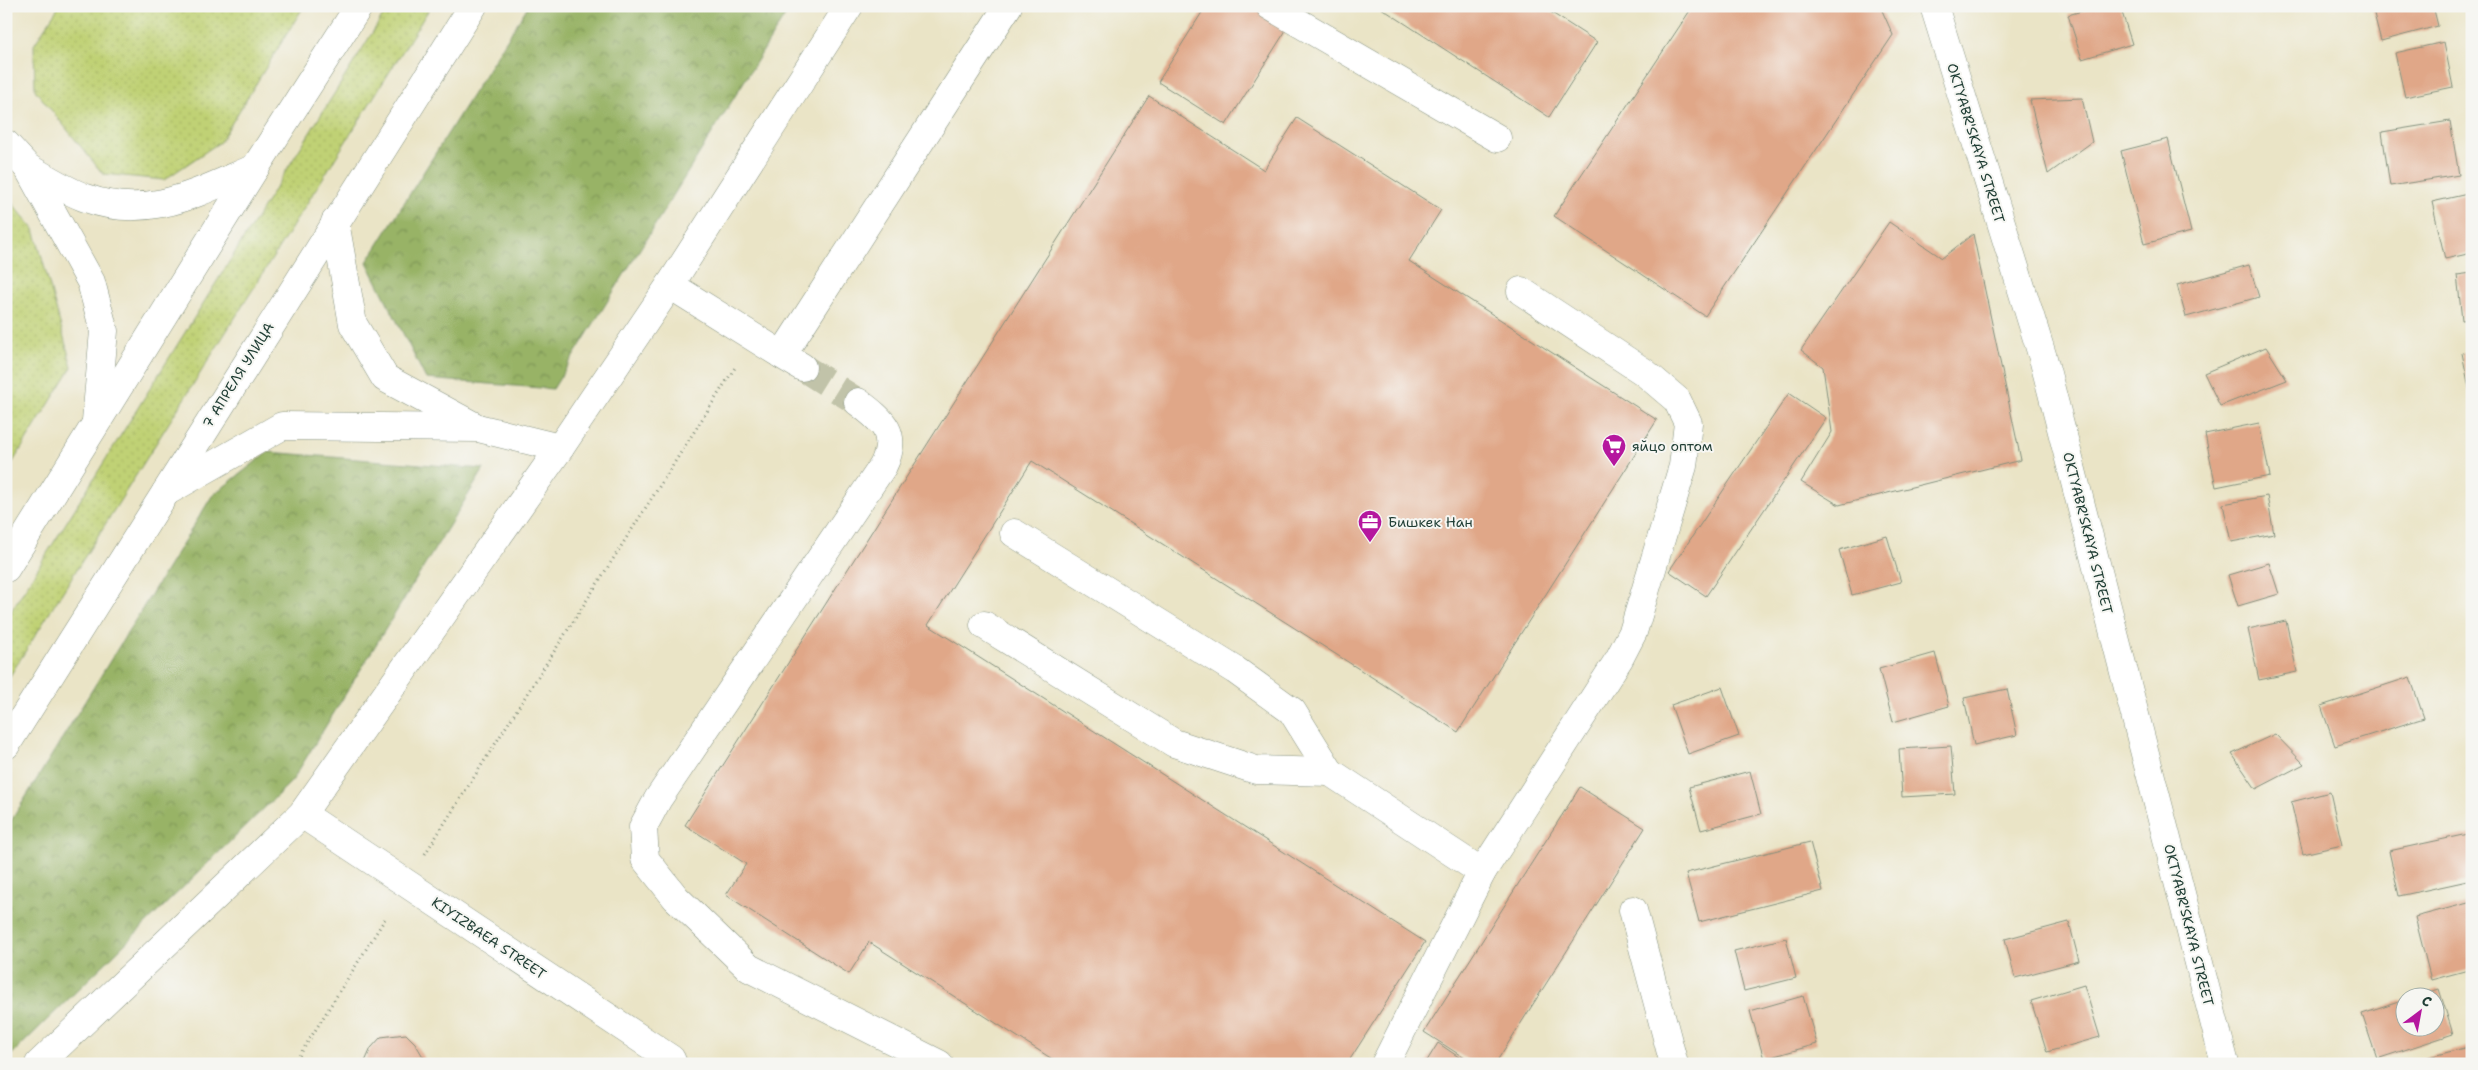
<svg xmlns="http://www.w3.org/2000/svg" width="2478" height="1070" font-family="'Shantell Sans',sans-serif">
<defs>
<pattern id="grass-dots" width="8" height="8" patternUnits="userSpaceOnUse" patternTransform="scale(1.25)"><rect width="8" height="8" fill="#c0d174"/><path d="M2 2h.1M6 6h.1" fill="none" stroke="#a5b465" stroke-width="1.8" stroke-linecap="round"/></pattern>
<pattern id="forest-crowns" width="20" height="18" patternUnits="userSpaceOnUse" patternTransform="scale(1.25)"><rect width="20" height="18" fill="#98b366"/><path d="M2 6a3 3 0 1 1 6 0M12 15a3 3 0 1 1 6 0" fill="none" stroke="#7b9355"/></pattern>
</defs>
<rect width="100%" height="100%" fill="#f6f6f2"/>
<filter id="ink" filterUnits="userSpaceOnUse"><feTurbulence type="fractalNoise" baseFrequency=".02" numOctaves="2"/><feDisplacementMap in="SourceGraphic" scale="10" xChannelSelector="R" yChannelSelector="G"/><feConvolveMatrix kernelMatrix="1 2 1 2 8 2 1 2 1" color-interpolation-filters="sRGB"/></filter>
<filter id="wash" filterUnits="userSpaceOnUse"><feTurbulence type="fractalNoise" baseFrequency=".0096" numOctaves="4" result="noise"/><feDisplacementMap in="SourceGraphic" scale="20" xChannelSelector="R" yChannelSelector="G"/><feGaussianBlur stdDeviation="1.12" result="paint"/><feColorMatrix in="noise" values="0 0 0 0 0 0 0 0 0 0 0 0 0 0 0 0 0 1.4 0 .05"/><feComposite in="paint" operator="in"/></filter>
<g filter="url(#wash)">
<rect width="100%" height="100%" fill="#eae4c6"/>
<!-- grass -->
<g fill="url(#grass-dots)" stroke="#708754">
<polygon points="59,6 304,6 220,142 164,180 103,174 35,90 34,45"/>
<polygon points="389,6 431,6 6,682 6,619"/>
<polygon points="6,196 34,229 72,367 6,473"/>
</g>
<!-- forest -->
<g fill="url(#forest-crowns)" stroke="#5c784d">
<polygon points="528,6 791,6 553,389 426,379 367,262"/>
<polygon points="268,452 484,469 292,781 6,1060 6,829 212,496"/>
</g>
<g id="blocks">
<!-- building -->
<g fill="#e0a788">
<polygon points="1206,6 1261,6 1290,24 1226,125 1158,82"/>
<polygon points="1378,6 1541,6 1597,42 1549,117"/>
<polygon points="1693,6 1880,6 1893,35 1705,316 1554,216"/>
<polygon points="2099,6 2120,6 2132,44 2082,59 2068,15"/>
<polygon points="2372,6 2433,6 2438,26 2381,41"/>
<polygon points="2444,42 2453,87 2405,97 2395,53"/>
<polygon points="1149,96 1264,170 1297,118 1441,210 1409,261 1657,420 1458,732 1032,461 928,625 1425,942 1347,1064 1060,1064 869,942 849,974 726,895 746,864 685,825"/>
<polygon points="2082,98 2092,142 2048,174 2030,100"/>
<polygon points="2450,121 2459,175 2390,186 2382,132"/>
<polygon points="2168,139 2191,232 2144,244 2121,151"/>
<polygon points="2472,193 2472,253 2445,259 2432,202"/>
<polygon points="1889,222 1942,258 1973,234 2021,460 1839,505 1801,482 1832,432 1823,367 1801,350"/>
<polygon points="2249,265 2259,297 2186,317 2177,285"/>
<polygon points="2472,273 2472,319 2462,320 2457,275"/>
<polygon points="2266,347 2287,380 2220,406 2204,373"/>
<polygon points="2472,352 2472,398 2471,398 2462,353"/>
<polygon points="1789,393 1826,418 1706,596 1669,571"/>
<polygon points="2259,423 2270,476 2216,487 2205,434"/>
<polygon points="2267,496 2274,534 2231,542 2223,504"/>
<polygon points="1887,536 1901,582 1852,595 1839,550"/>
<polygon points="2269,563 2279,594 2238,606 2228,575"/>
<polygon points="2286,621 2297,672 2259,680 2248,629"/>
<polygon points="1935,653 1949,706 1893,722 1879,669"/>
<polygon points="2410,677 2424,718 2335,746 2321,706"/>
<polygon points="1722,687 1739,736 1688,754 1671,705"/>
<polygon points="2007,689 2017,735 1974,745 1964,698"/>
<polygon points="2275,734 2304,764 2256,789 2232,754"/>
<polygon points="1951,746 1955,794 1902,797 1899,749"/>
<polygon points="1750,771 1761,814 1701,830 1689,787"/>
<polygon points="1580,787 1645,828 1495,1064 1474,1064 1424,1032"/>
<polygon points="2330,792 2342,845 2303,854 2291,802"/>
<polygon points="2472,833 2472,880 2399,896 2389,851"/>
<polygon points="1810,842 1823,891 1699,922 1686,873"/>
<polygon points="2472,902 2472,969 2431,980 2415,917"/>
<polygon points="2069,922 2079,961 2015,978 2005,939"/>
<polygon points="1786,938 1796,978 1744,991 1734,951"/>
<polygon points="2084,985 2100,1037 2047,1052 2031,1001"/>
<polygon points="2439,989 2453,1034 2377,1059 2362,1014 2406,1000 2406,1028 2436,1028 2436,998 2413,997"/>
<polygon points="1803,996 1817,1044 1764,1059 1750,1011"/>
<polygon points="406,1034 415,1043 425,1060 424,1064 364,1064 371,1048 381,1037"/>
<polygon points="1438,1043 1469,1064 1425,1064"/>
<polygon points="2472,1046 2472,1064 2423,1064 2421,1059"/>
</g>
</g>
</g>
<g filter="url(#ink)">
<use href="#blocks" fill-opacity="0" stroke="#84907d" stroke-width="1"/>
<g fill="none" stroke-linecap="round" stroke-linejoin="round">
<!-- minor-tunnel -->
<polyline stroke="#c1c3a9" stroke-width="28" stroke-dasharray="28 14" stroke-linecap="butt" points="802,367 858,402"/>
<defs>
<g id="minor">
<polyline points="1270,6 1497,138"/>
<polyline points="1934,6 2043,358 2225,1064"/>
<polyline points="670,285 782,355 1008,6"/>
<polyline points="782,355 802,367"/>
<path d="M858,402C883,421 899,433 883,466L658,799L643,827L645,859L676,898L749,968L939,1064"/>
<polyline points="1014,533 1235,670 1292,711 1330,772 1482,872"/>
<polyline points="984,625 1174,743 1256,770 1330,772"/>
<polyline points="302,814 671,1059 673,1064"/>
<polyline points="1633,910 1674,1064"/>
<polyline points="39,1064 302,814 560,448 670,285 849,6"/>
<polyline points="1385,1064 1482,872 1619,659 1633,632 1683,466 1688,423 1677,400 1644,372 1521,291"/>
</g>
<g id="major">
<polyline points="6,144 28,168 91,282 104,331 96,421"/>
<path d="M28,168C47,178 66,191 86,198C149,221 198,192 255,168"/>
<polyline points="335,222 353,324 385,378 474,426"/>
<polyline points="166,492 282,426 478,428 560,448"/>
<polyline points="6,568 255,168 359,6"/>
<polyline points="6,745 473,6"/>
</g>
</defs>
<!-- minor casing -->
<use href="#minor" stroke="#84907d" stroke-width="29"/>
<!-- major casing -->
<use href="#major" stroke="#84907d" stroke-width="29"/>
<!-- path -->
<g stroke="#84907d" stroke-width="3" stroke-dasharray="1 4" stroke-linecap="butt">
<polyline points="425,854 736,366"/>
<polyline points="294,1064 385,919"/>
</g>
<!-- minor -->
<use href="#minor" stroke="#fff" stroke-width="28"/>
<!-- major -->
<use href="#major" stroke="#fff" stroke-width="28"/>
</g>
</g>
<!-- icons -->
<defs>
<symbol id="supermarket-pin" viewBox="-11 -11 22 30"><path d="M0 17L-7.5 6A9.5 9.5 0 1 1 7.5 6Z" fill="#b5179e" stroke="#f6f6f2"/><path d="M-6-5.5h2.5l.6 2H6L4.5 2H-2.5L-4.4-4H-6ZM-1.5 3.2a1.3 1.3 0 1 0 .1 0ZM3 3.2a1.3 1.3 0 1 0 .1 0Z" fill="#fff"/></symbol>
<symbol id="office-pin" viewBox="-11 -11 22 30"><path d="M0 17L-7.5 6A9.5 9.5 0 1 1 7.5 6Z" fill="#b5179e" stroke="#f6f6f2"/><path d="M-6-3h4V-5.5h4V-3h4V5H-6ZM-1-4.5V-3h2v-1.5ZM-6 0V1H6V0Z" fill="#fff"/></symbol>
</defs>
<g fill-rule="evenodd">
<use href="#supermarket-pin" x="1600" y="432" width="28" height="38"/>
<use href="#office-pin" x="1356" y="508" width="28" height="38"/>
</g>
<g text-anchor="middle" stroke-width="4" stroke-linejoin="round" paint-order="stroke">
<!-- street labels -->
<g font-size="14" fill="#1f3d34" stroke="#f6f6f2">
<text transform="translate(1976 143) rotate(73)" y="5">OKTYABR'SKAYA STREET</text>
<text transform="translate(238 375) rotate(-58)" y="5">7 АПРЕЛЯ УЛИЦА</text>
<text transform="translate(2088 533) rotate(76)" y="5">OKTYABR'SKAYA STREET</text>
<text transform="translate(2189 925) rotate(76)" y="5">OKTYABR'SKAYA STREET</text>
<text transform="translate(489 938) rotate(34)" y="5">KIYIZBAEA STREET</text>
</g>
<!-- poi labels -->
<g font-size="14" fill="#1f3d34" stroke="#f6f6f2" text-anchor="start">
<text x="1632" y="451">яйцо оптом</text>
<text x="1388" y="527">Бишкек Нан</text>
</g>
</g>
<!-- margin -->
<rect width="2478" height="1070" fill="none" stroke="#f6f6f2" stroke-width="25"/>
<!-- north arrow -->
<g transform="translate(2420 1012) rotate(32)"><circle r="24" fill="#f6f6f2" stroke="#a0aca6"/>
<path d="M0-4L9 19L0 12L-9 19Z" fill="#b5179e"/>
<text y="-8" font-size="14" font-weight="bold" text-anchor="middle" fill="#1f3d34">С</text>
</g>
</svg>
